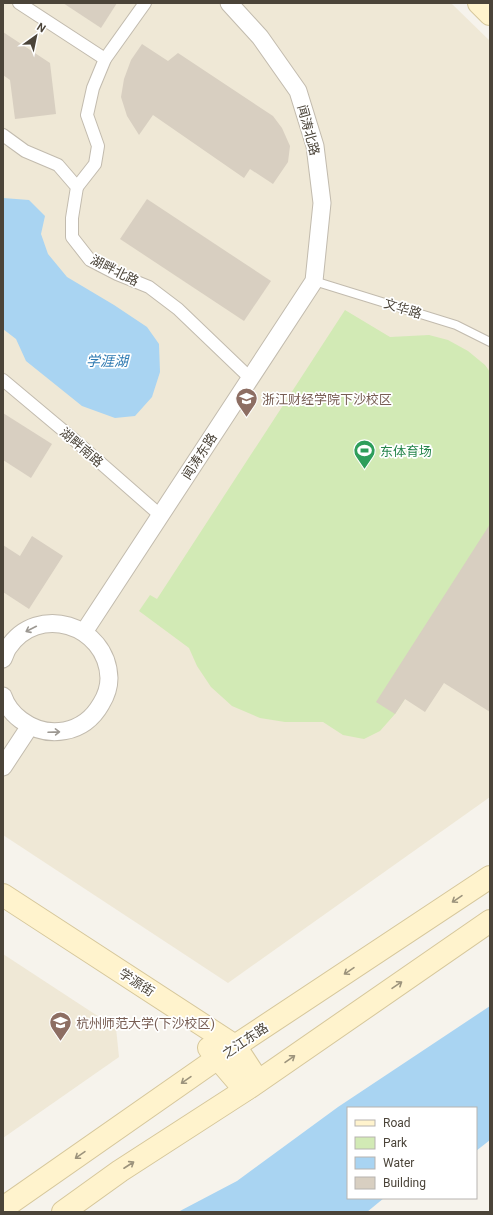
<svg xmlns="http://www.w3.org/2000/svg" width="493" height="1215" font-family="Roboto,'Noto Sans SC',sans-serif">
<rect width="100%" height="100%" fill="#f6f3ec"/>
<!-- education -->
<g fill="#efe8d6">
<polygon points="3,3 451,3 490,41 490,797 228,983 3,835"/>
<polygon points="3,954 116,1028 119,1057 3,1138"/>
</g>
<!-- green -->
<polygon fill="#d2eab5" points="345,310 390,337 429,335 448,340 468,351 485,365 490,372 490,570 395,714 380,731 364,739 343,735 323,722 285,722 260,718 232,706 211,687 197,666 189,648 139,611 150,595 157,599"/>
<!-- water -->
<g fill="#a9d4f2">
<polygon points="3,198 29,200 45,216 41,234 48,254 67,277 114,305 147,327 159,344 160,372 152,397 135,416 115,418 82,406 26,361 16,339 3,329"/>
<polygon points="490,1006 490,1140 476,1151 476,1108 348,1108 348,1198 384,1198 367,1212 178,1212 237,1181 338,1107"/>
</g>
<!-- building -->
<g fill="#d8cfc1">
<polygon points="63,3 117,3 101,28"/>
<polygon points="3,32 50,63 56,114 15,119 10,80 3,75"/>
<polygon points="142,44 168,61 178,53 273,116 282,128 290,146 288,162 273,184 250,169 244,178 153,115 139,135 127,116 121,97 124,79 131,60"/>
<polygon points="147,199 271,281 244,321 120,239"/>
<polygon points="3,413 52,444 31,478 3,460"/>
<polygon points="490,524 490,712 444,683 425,712 405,699 395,714 376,702"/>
<polygon points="32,536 63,556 29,609 3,592 3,545 20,556"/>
</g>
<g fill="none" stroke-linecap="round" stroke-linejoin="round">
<defs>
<polyline id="service" points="314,281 456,325 490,342"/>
<g id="pedestrian">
<polyline points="19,3 105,59"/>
<polyline points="3,135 25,151 58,165 77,187 72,218 72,237 90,260 117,274 149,287 178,309 250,378"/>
<polyline points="77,187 95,164 98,146 87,115 93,88 105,59 145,3"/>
<polyline points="3,380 71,437 160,515"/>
</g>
<g id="minor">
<polyline points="84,632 314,281 322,203 315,146 298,91 260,37 229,3"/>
<path d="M3,659C5,655 6,651 8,648C37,603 107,624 109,678C109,687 106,696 101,704C84,734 48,740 21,720C13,714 6,705 3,696"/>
<polyline points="3,767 30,726"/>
</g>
<g id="secondary">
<polyline points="479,3 490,14"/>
<polyline points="3,895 235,1046 258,1081"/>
<polyline points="209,1048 245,1090"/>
<polyline points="3,1208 235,1046 490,877"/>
<polyline points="63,1212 120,1171 253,1085 490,921"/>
</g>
</defs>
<!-- service casing -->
<use href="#service" stroke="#c2bbae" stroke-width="10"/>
<!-- pedestrian casing -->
<use href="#pedestrian" stroke="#c2bbae" stroke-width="14"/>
<!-- minor casing -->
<use href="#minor" stroke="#c2bbae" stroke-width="19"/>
<!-- secondary casing -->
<use href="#secondary" stroke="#d6c79b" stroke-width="24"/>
<!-- service -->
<use href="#service" stroke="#fff" stroke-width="8"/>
<!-- pedestrian -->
<use href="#pedestrian" stroke="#fff" stroke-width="12"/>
<!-- minor -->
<use href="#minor" stroke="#fff" stroke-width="17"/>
<!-- secondary -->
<use href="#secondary" stroke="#fff3cd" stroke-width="22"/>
</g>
<!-- one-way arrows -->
<defs><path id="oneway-shaft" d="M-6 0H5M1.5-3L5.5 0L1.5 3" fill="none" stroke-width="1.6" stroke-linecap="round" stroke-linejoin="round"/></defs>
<g stroke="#9c9892">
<use href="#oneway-shaft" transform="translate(31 629) rotate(153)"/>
<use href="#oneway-shaft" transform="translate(54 732) rotate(-2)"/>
</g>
<g stroke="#9c937c">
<use href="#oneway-shaft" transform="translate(457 899) rotate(146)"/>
<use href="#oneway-shaft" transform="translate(349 971) rotate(146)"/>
<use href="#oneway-shaft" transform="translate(397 985) rotate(-34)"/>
<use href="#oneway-shaft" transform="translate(290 1059) rotate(-35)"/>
<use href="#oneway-shaft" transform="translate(186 1080) rotate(145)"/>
<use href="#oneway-shaft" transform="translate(80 1155) rotate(145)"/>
<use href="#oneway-shaft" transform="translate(129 1165) rotate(-33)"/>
</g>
<!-- icons -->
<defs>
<symbol id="university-pin" viewBox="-11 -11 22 30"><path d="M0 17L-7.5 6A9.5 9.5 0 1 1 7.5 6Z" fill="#8d6e63" stroke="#fff"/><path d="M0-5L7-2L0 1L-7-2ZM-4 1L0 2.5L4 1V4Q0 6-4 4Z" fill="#fff"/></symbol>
<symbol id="stadium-pin" viewBox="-11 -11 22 30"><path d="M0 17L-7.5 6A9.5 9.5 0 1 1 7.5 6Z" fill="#2e9e5b" stroke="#fff"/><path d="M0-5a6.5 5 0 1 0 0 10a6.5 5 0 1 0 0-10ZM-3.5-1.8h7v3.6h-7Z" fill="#fff"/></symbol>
</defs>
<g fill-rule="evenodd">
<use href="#university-pin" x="234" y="386" width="25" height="34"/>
<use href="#stadium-pin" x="352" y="438" width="25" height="34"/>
<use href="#university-pin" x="48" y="1010" width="25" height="34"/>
</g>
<g text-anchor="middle" stroke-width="3.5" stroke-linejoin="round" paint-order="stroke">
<!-- street labels -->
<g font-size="13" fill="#4b4439" stroke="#fff">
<text transform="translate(309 130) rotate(75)" y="5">闻涛北路</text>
<text transform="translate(115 270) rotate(27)" y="5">湖畔北路</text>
<text transform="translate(403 308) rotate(17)" y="5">文华路</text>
<text transform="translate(82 447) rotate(41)" y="5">湖畔南路</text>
<text transform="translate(199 456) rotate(-57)" y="5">闻涛东路</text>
<text transform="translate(137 982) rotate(33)" y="5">学源街</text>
<text transform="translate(245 1040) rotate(-34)" y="5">之江东路</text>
</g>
<!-- education labels -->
<g font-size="13" fill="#785e54" stroke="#fff" text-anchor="start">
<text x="262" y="404">浙江财经学院下沙校区</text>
<text x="76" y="1028">杭州师范大学(下沙校区)</text>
</g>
<!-- leisure labels -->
<g font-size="13" fill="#27864d" stroke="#fff" text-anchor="start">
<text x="380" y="456">东体育场</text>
</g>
<!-- water labels -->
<g font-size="14" font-style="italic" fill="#2e7ab2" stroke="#fff">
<text x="107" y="366">学涯湖</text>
</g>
</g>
<!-- border -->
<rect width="493" height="1215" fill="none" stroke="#4b4439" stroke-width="8"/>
<!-- legend -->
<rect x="347" y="1107" width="130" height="92" fill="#ffffff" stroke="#b7b4b0"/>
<rect x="355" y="1120" width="20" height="6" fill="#fff3cd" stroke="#b7b4b0"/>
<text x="383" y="1127" font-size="12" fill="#4b4439">Road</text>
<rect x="355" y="1137" width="20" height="12" fill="#d2eab5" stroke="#b7b4b0"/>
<text x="383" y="1147" font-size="12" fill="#4b4439">Park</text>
<rect x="355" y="1157" width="20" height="12" fill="#a9d4f2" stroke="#b7b4b0"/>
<text x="383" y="1167" font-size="12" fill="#4b4439">Water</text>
<rect x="355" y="1177" width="20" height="12" fill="#d8cfc1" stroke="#b7b4b0"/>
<text x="383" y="1187" font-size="12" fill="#4b4439">Building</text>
<!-- north arrow -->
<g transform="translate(36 36) rotate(33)" stroke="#ffffff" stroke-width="3" paint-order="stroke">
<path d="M0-3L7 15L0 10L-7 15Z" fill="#4b4439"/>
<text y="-6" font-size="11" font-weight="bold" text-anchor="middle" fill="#4b4439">N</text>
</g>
</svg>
